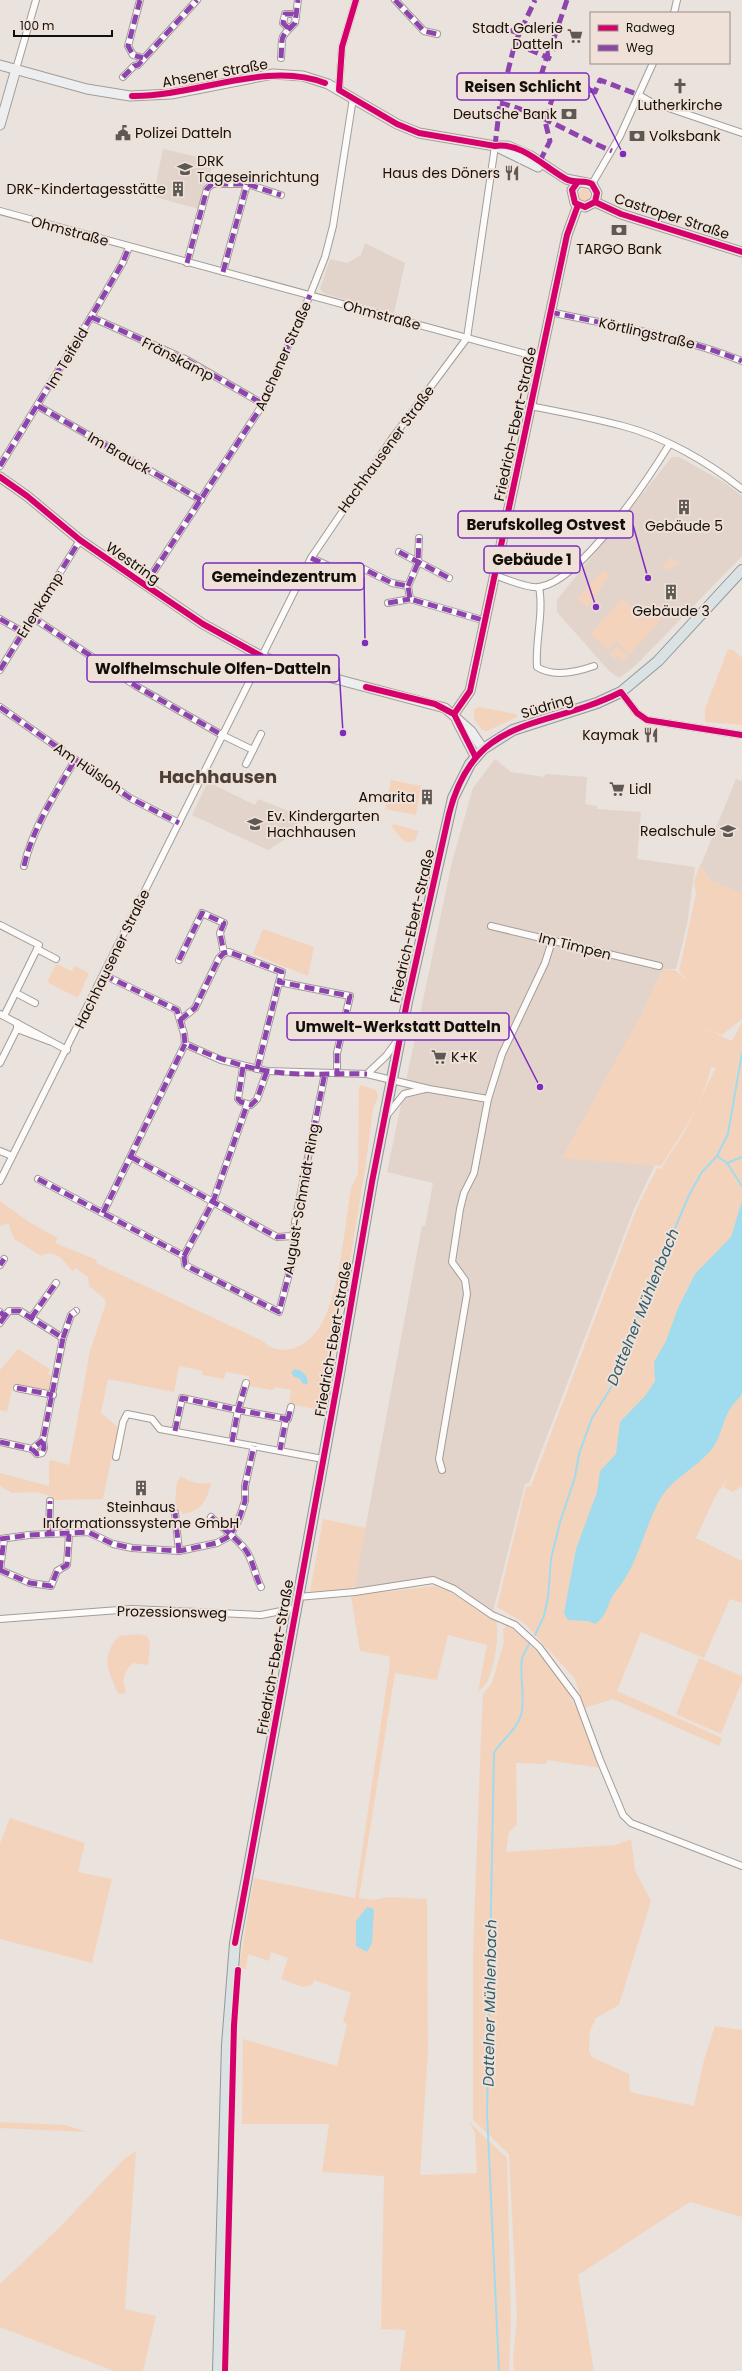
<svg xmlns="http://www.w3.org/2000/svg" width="742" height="2371" font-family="Poppins,sans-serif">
<rect width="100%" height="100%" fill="#e9e2dd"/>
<!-- built -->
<g fill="#e2d4cb">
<polygon points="163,149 211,160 211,179 206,179 199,209 148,195 152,183 156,183"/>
<polygon points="365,243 405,263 394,313 325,294 320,289 330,259 347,263 361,255"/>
<polygon points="672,457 679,457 725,483 742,496 742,556 635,666 619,678 609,671 557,612 557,600"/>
<polygon points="495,759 511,772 545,777 545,774 587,777 585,804 597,806 597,809 641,812 637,859 695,867 687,925 676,969 663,969 643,1011 655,1165 634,1209 529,1483 525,1484 492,1615 434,1576 354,1589 422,1226 425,1226 433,1183 387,1172 452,862 473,788"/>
<polygon points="736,779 742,781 742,901 694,882"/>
<polygon points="208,782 255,805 258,799 301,816 295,833 268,850 192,815"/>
</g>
<!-- green -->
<g fill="#f4d3bd" fill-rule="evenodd">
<circle cx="584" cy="195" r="6"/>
<polygon points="671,557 680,564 666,570 662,567"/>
<polygon points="603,570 610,576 594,596 596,598 587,607 577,598"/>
<polygon points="622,598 637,611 644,603 662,619 630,654 616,642 608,650 590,634"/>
<polygon points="617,646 628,656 624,661 618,656 615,659 610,654"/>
<polygon points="728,649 733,650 742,658 742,725 705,722 705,709"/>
<polygon points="479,707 516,714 517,717 487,731 482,730 474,719 474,710"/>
<polygon points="391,780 421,786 416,815 385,809"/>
<path d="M393,824L419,831L415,840C403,847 399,834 392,827Z"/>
<path d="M700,864L711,880L742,893V1019L722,1035L702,1027L732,1041L742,1022V1486L733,1492L723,1487L729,1476L716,1495L696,1538L742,1561V1603L730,1599L704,1658L641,1632L617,1691L722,1738L719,1746L613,1699L584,1708L575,1679L524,1623L497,1607L526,1487L531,1486L637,1208L657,1168L661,1169L685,1131L716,1067L711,1068C703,1103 680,1136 661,1166L562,1158L643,1011L663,969L675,970L689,982L679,971L696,894L694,882Z"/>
<polygon points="263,929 314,947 308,976 253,954"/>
<polygon points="56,964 72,971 75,966 89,973 78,998 47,982"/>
<path d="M361,1085L376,1090L378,1097L373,1109L365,1170L347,1279L337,1325L338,1331H340L337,1345L330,1359L321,1410L289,1404L291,1390L274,1387L273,1390L248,1386L249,1376L226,1372L224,1379L202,1375L203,1371L179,1366L174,1392L108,1379L101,1413L118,1427L103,1499L54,1500L51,1496L36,1492L12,1493L0,1486V1473L49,1486V1462L51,1460L69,1465L90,1351L106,1303L105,1299L89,1286L88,1277L76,1268L73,1271C62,1261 58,1248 41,1256L14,1239L8,1223L0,1226V1201L29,1222L58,1238L55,1243L97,1260L96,1263L261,1340C265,1342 269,1347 273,1348C295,1356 315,1338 324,1319C340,1287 345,1224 351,1188L358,1174L359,1087Z"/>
<polygon points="18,1349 50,1369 48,1374 53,1376 50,1389 47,1391 13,1385 7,1412 0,1410 0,1370"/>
<path d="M181,1476C190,1482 200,1485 211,1483C207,1500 201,1512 182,1514V1511L174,1512L177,1483Z"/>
<polygon points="323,1519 366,1528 354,1589 310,1592"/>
<path d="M434,1586L448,1591L496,1620C500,1634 494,1669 487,1682C485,1686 481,1689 478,1692L487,1645L448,1635L437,1680L395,1673L359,1898L372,1900L389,1897L427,1899L428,2051L420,2175L477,2173L475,2133L469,2122L507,2158L511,2324L509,2371H400L406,2330L381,2329L384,2176L322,2172L329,2124H242L243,2039L337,2066L347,2024L343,2022L351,1993L314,1980L312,1985L303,1987L281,1979L288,1958L271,1952L269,1961L248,1954L246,1969L239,1967L254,1878L355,1898L390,1662L389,1656L360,1651L351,1596ZM374,1909L367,1952L356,1945V1921Z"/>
<path d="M506,1626C516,1630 521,1637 529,1644C569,1680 583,1720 601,1768L547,1760L546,1764L516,1763L517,1824L509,1832L506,1852L616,1845L631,1839L635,1870L651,1901L619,2005L596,2018L590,2031L589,2050L592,2057L629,2074L630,2092L694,2106L704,2060L715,2026L742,2030V2217L690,2202L578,2275L594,2371H514L513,2360L517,2317L509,2154L473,2120V1953L481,1736L483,1694L492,1683L504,1642L503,1630Z"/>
<path d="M139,1634L147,1636L150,1643L148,1665L133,1663C123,1673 122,1679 126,1692L122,1694L118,1693C108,1671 100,1657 119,1636Z"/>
<polygon points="699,1658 742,1676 742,1681 721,1734 676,1714"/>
<polygon points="10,1818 85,1843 78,1872 112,1879 92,1963 0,1939 0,1844"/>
<polygon points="0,2122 65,2125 88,2132 0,2128"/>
<polygon points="136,2151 125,2309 156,2316 143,2371 114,2371 0,2327 0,2284 59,2228 124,2159"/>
</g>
<!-- water -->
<g fill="#a1dbee">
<path d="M742,1201V1394C738,1400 732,1405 729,1411C722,1423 720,1440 711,1450C695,1469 671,1479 659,1501C643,1531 638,1565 616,1591C607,1602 608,1616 595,1624L588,1621L568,1620L564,1613L576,1549L597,1492L600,1471L616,1454L620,1422L646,1395L655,1381L654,1362L666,1341L678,1308L695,1274L731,1237Z"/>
<path d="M295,1369C303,1371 307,1374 308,1383L304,1385L300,1379L293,1376L291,1372Z"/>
<polygon points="367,1907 374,1909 372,1943 367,1952 356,1946 356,1921"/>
</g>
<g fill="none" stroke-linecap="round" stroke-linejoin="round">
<!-- stream -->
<g stroke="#a1dbee" stroke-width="2">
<polyline points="717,1156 727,1163 742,1157"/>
<polyline points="727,1163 742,1186"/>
<polyline points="535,1635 544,1616 548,1597 551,1559 560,1522 575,1477 579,1454 592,1418 619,1375 635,1322 654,1287 670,1240 689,1195 702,1172 717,1156 728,1134 742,1053"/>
<path d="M499,2371L487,2113L494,1753C502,1739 517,1730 521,1715C526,1696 519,1677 522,1659C523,1654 527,1649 529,1644"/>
</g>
<defs>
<g id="street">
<polyline points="140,0 128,46 133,55 143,58"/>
<polyline points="395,0 424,31 437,34"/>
<polyline points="674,13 677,0"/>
<polyline points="288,28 283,23 285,14 293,14 296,17"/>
<path d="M281,58C283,35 278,40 295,23L298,0"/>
<polyline points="16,69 36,0"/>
<polyline points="123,77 134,66 138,65 197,0"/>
<polyline points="339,90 342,47 356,0"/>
<polyline points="639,95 651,102 742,133"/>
<polyline points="592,184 620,136 653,63"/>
<polyline points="0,211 541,358"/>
<polyline points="187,263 207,189 212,184 247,184 281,195"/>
<polyline points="223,272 247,184"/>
<path d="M550,312C615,326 680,336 742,361"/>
<polyline points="91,317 187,360 263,404"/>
<polyline points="38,406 201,500"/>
<path d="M530,406C561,412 593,418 623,426C665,437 708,462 742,489"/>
<polyline points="0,466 91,317 123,262 129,247"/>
<polyline points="399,552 449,578"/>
<polyline points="311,558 331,567 358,566 392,583 408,586 410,599 486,621"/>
<path d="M495,575C505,579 529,589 539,587C580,582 648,479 669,445"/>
<polyline points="145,585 263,404 310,295 325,257 333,226 353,98"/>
<polyline points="408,586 418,563 419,538"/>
<path d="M539,587C544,613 535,641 537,667C554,678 577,672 594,666"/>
<polyline points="388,603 410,599"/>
<polyline points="32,617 136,686 222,735"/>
<polyline points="0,619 23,632"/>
<polyline points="0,670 80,540"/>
<polyline points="621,692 637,713 647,720 742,735"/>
<polyline points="0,707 130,798 179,823"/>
<polyline points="222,735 253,750"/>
<polyline points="246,764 261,734"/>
<path d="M24,866C33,827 55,794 75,760"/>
<polyline points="0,925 39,945 4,1016"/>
<polyline points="491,926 659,966"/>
<polyline points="37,949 56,959"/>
<polyline points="179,960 202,913 224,923 220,933 224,953"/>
<polyline points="104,975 177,1010 184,1034 185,1044 221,1060 267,1071 367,1074 429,1089 488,1099"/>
<polyline points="16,993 35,1003"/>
<polyline points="0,1014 67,1050"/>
<polyline points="180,1020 195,1008 219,958 224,953 229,952 282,972 279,982 350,996 337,1053 337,1073"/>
<polyline points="17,1029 49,1041"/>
<polyline points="0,1063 17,1029 17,1023"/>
<polyline points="243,1067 238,1099 241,1102 251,1105 257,1099 267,1071"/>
<polyline points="257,1069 279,982"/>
<polyline points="367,1074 386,1056 397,1041"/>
<polyline points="387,1115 404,1094 425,1089"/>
<polyline points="0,1151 12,1156"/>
<polyline points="131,1157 277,1237 293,1236"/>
<polyline points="38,1179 184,1256 185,1265 279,1312 295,1251 293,1236 296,1217 325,1073"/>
<polyline points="0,1181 311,558 391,440 467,338 495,146"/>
<polyline points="103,1213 185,1044"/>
<polyline points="184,1256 213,1202 247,1105"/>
<polyline points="0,1265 4,1259"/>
<polyline points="0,1312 5,1316 9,1311 20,1311 63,1338 43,1440 44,1448 42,1453 37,1454 32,1449 43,1440"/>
<polyline points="31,1318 56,1283"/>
<polyline points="0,1323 5,1316"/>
<polyline points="63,1338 71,1315 76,1311"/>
<polyline points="17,1388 53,1395"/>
<polyline points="286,1419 288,1419 291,1407"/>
<polyline points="175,1431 182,1398 238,1410 246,1383"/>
<polyline points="0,1442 32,1449"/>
<polyline points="232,1442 238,1410 286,1419 280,1450"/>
<polyline points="116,1457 123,1422 127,1414 152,1419 160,1429 323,1459"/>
<polyline points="442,1470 439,1459 467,1294 465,1280 452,1262 460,1209 464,1193 474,1173 488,1099 502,1054 545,963 552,941"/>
<polyline points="175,1513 179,1551"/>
<path d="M211,1517C221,1527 240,1541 247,1552C254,1564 255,1576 261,1587"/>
<polyline points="49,1534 50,1501"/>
<polyline points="0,1539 29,1535 88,1532 113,1544 132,1548 179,1551 217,1543 230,1536 239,1519 245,1501 245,1486 254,1446"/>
<polyline points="0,1570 30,1583 51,1586 57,1571 67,1565 69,1534"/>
<polyline points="0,1570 4,1539"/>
<polyline points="298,1597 355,1592 433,1580 454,1589 492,1615 515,1625 539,1647 577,1698 600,1760 623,1815 631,1823 742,1866"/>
<polyline points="0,1619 132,1609 261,1615 296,1608"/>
</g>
<g id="secondary">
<polyline points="0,65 87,89 130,96 171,94 273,74 303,76 328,84 397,124 419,133 495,146 508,146 531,156 566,179 592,184 597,193 595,202 585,207 575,203 572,190 577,183"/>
<polyline points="0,125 16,69"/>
<polyline points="495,146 538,167"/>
<polyline points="595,202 621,214 742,252"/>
<polyline points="0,477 27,496 80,540 203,624 261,656 287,666 445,708 471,731 483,749"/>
<polyline points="454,714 470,691 567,235 578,205"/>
<polyline points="457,721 475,756"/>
</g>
<polyline id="primary" points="218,2371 227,2045 235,1943 339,1374 372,1182 407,1002 453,798 470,764 483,749 513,730 597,703 621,692 658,661 742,570"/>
</defs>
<!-- street casing -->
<use href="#street" stroke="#a39d99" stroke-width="8"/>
<!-- secondary casing -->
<use href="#secondary" stroke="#a39d99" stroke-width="11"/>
<!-- primary casing -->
<use href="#primary" stroke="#8f999a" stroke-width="12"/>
<!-- street -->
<use href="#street" stroke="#fcfbfa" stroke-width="6"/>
<!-- secondary -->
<use href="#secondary" stroke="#eceeef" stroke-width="9"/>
<!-- primary -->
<use href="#primary" stroke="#dbe2e4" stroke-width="10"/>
<!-- quiet -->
<g stroke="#8e44ad" stroke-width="5" stroke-dasharray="10 5" stroke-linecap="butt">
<polyline points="140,0 128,46 133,55 143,58"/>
<polyline points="395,0 424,31 437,34"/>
<polyline points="567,0 554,38 557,40 552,53 548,53 539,82 587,97 590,90 595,92 600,80 639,95"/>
<polyline points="496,26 519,33"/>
<polyline points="288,28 283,23 285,14 293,14 296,17"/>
<polyline points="515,43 551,59"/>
<path d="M281,58C283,35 278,40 295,23L298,0"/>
<polyline points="123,77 134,66 138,65 197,0"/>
<path d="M500,103C539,112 574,136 612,151"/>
<polyline points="495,146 500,103 515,43 535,0"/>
<polyline points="540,161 550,141 545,121 557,84"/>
<polyline points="187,263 207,189 212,184 247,184 281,195"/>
<polyline points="223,272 247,184"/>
<path d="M550,312C615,326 680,336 742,361"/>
<polyline points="91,317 187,360 263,404"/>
<polyline points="38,406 201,500"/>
<polyline points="0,466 91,317 123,262 129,247"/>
<polyline points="399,552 449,578"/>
<polyline points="311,558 331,567 358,566 392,583 408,586 410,599 486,621"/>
<polyline points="145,585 263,404 310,295"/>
<polyline points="408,586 418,563 419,538"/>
<polyline points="388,603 410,599"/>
<polyline points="32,617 136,686 222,735"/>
<polyline points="0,619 23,632"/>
<polyline points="0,670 80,540"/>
<polyline points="0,707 130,798 179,823"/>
<path d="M24,866C33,827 55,794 75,760"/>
<polyline points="179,960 202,913 224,923 220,933 224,953"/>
<path d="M104,975L177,1010L184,1034L185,1044C214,1057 243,1068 275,1072C306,1076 337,1073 367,1074"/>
<polyline points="180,1020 195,1008 219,958 224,953 229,952 282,972 279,982 350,996 337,1053 337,1073"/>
<polyline points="243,1067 238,1099 241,1102 251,1105 257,1099 267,1071"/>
<polyline points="257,1069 279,982"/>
<polyline points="131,1157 277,1237 293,1236"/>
<polyline points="38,1179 184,1256 185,1265 279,1312 295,1251 293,1236 296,1217 325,1073"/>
<polyline points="103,1213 185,1044"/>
<polyline points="184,1256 213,1202 247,1105"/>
<polyline points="0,1265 4,1259"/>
<polyline points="0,1312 5,1316 9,1311 20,1311 63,1338 43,1440 44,1448 42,1453 37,1454 32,1449 43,1440"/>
<polyline points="31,1318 56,1283"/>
<polyline points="0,1323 5,1316"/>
<polyline points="63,1338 71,1315 76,1311"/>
<polyline points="17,1388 53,1395"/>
<polyline points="286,1419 288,1419 291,1407"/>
<polyline points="175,1431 182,1398 238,1410 246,1383"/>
<polyline points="0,1442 32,1449"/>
<polyline points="232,1442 238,1410 286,1419 280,1450"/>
<polyline points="175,1513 179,1551"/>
<path d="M211,1517C221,1527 240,1541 247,1552C254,1564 255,1576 261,1587"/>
<polyline points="49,1534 50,1501"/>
<polyline points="0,1539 29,1535 88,1532 113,1544 132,1548 179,1551 217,1543 230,1536 239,1519 245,1501 245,1486 254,1446"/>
<polyline points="0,1570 30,1583 51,1586 57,1571 67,1565 69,1534"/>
<polyline points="0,1570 4,1539"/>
</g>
<defs>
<g id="cycleway">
<path d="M356,0L342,47L339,90L397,124L419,133L495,146C522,142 544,167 566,179C575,184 584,179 592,184L597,193L595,202L585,207L575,203L572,190L577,183"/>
<path d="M132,96C195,97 266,60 325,83"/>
<polyline points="595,202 621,214 742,252"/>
<polyline points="0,477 27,496 80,540 145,585 203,624 261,656"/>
<polyline points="366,687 435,704 454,714 475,756"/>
<polyline points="454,714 470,691 567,235 578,205"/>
<path d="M235,1943L339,1374L372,1182L407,1002L449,814C475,712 544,731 621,692L637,713L647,720L742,735"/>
<polyline points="225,2371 234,2025 238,1970"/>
</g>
</defs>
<!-- cycleway casing -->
<use href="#cycleway" stroke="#efe1d7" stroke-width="8"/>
<!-- cycleway -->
<use href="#cycleway" stroke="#d6006c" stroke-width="6"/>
</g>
<!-- icons -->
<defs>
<symbol id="supermarket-bare" viewBox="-9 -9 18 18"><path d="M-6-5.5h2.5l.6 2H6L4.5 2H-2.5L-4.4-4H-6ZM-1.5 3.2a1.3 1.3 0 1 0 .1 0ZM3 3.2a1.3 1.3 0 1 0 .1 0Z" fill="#5e5954" stroke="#efe1d7" stroke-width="2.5" paint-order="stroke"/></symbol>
<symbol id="church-bare" viewBox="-9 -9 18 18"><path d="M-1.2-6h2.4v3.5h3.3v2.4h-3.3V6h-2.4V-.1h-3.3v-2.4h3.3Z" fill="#5e5954" stroke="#efe1d7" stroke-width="2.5" paint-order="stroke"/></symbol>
<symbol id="bank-bare" viewBox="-9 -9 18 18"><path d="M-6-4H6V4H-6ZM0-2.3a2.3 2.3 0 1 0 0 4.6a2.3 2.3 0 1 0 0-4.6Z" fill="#5e5954" stroke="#efe1d7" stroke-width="2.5" paint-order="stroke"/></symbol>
<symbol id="civic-bare" viewBox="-9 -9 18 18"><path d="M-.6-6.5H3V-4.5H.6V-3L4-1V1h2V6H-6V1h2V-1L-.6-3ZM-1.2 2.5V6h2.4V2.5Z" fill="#5e5954" stroke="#efe1d7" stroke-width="2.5" paint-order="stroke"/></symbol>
<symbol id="school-bare" viewBox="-9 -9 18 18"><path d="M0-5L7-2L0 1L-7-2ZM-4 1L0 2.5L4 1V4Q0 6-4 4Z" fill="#5e5954" stroke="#efe1d7" stroke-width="2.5" paint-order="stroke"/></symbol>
<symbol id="restaurant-bare" viewBox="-9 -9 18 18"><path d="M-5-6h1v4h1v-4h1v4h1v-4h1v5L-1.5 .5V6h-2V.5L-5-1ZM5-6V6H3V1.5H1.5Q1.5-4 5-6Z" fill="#5e5954" stroke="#efe1d7" stroke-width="2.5" paint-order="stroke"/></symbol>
<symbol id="building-bare" viewBox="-9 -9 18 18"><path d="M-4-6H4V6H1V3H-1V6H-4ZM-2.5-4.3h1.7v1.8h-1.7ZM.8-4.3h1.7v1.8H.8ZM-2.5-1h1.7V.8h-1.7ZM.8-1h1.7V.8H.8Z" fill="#5e5954" stroke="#efe1d7" stroke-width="2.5" paint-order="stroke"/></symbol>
</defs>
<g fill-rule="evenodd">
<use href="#supermarket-bare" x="564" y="25" width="22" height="22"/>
<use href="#church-bare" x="669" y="75" width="22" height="22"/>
<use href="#bank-bare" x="558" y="103" width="22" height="22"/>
<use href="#civic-bare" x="112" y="122" width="22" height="22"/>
<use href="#bank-bare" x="626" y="125" width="22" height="22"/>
<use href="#school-bare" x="174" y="158" width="22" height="22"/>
<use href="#restaurant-bare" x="501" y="162" width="22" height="22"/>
<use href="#building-bare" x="167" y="178" width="22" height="22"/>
<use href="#bank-bare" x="608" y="219" width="22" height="22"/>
<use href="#building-bare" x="673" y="496" width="22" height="22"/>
<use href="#building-bare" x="660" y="581" width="22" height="22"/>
<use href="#restaurant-bare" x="640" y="724" width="22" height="22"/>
<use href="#supermarket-bare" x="606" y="778" width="22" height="22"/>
<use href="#building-bare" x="416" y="786" width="22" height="22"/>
<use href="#school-bare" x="244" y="813" width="22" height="22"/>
<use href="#school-bare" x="717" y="820" width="22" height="22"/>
<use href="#supermarket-bare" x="428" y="1046" width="22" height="22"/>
<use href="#building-bare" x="130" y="1477" width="22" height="22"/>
</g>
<g text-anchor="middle" stroke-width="4" stroke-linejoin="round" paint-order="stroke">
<!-- poi labels -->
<g font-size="14" fill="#130f0b" stroke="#efe1d7" text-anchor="end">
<text x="563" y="33">Stadt Galerie<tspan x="563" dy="16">Datteln</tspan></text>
<text x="680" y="110" text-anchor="middle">Lutherkirche</text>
<text x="557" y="119">Deutsche Bank</text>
<text x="135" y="138" text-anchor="start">Polizei Datteln</text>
<text x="649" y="141" text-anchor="start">Volksbank</text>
<text x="197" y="166" text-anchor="start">DRK<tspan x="197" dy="16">Tageseinrichtung</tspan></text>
<text x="500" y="178">Haus des Döners</text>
<text x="166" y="194">DRK-Kindertagesstätte</text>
<text x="619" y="254" text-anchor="middle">TARGO Bank</text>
<text x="684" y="531" text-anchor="middle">Gebäude 5</text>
<text x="671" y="616" text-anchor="middle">Gebäude 3</text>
<text x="639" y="740">Kaymak</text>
<text x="629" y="794" text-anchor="start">Lidl</text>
<text x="415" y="802">Amarita</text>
<text x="267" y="821" text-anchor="start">Ev. Kindergarten<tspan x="267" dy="16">Hachhausen</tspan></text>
<text x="716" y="836">Realschule</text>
<text x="451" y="1062" text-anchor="start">K+K</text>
<text x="141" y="1512" text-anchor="middle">Steinhaus<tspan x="141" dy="16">Informationssysteme GmbH</tspan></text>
</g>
<!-- street labels -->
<g font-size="14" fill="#130f0b" stroke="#efe1d7">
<text transform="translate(215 73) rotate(-10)" y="5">Ahsener Straße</text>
<text transform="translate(672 216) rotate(18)" y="5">Castroper Straße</text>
<text transform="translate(70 231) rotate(15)" y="5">Ohmstraße</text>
<text transform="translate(382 315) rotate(15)" y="5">Ohmstraße</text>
<text transform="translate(647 333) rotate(13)" y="5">Körtlingstraße</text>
<text transform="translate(283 356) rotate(-66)" y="5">Aachener Straße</text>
<text transform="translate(67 358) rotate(-59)" y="5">Im Teifeld</text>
<text transform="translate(178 359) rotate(27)" y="5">Fränskamp</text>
<text transform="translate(515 424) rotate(-78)" y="5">Friedrich-Ebert-Straße</text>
<text transform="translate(386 449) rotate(-54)" y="5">Hachhausener Straße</text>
<text transform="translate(119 453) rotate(30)" y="5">Im Brauck</text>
<text transform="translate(133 563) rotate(35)" y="5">Westring</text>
<text transform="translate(40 605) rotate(-58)" y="5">Erlenkamp</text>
<text transform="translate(547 706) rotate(-17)" y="5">Südring</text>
<text transform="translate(88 768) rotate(34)" y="5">Am Hülsloh</text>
<text transform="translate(412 926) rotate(-77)" y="5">Friedrich-Ebert-Straße</text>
<text transform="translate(575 946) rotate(14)" y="5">Im Timpen</text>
<text transform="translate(112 959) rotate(-64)" y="5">Hachhausener Straße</text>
<text transform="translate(301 1199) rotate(-80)" y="5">August-Schmidt-Ring</text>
<text transform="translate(333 1339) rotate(-80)" y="5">Friedrich-Ebert-Straße</text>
<text transform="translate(172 1612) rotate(1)" y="5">Prozessionsweg</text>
<text transform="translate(275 1657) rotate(-80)" y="5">Friedrich-Ebert-Straße</text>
</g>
<!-- water labels -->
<g font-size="15" font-style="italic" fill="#2d5e6e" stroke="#efe1d7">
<text transform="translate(643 1307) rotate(-68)" y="5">Dattelner Mühlenbach</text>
<text transform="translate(490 2003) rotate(-89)" y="5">Dattelner Mühlenbach</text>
</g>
<!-- district labels -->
<g font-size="18" font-weight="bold" fill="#4b3f38" stroke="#efe1d7">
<text x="218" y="783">Hachhausen</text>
</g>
</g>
<!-- callouts -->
<path fill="none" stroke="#7b2cbf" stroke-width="1.5" d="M623 154L589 86M648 578L633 525M596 607L580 559M365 643L364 577M343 733L339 668M540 1087L509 1026"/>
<g fill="#7b2cbf" stroke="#efe1d7" stroke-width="1.5">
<circle cx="623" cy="154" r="4"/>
<circle cx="648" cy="578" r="4"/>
<circle cx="596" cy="607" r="4"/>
<circle cx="365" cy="643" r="4"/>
<circle cx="343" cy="733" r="4"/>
<circle cx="540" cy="1087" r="4"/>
</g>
<g fill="#efe1d7" stroke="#7b2cbf" stroke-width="1.5">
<rect x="457" y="73" width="132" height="27" rx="4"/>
<rect x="458" y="511" width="175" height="27" rx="4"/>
<rect x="484" y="546" width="96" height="27" rx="4"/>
<rect x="203" y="563" width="161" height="27" rx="4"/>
<rect x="87" y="655" width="252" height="27" rx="4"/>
<rect x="287" y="1013" width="222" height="27" rx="4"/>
</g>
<g font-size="15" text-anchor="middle" font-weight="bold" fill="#130f0b">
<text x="523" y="92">Reisen Schlicht</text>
<text x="546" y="530">Berufskolleg Ostvest</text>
<text x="532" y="565">Gebäude 1</text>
<text x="284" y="582">Gemeindezentrum</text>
<text x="213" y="674">Wolfhelmschule Olfen-Datteln</text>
<text x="398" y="1032">Umwelt-Werkstatt Datteln</text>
</g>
<!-- legend -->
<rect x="590" y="12" width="140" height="52" fill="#efe1d7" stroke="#978d85"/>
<rect x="598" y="25" width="20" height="6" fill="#d6006c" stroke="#978d85"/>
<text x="626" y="32" font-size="12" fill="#130f0b">Radweg</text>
<rect x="598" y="45" width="20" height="6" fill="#8e44ad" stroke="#978d85"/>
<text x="626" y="52" font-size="12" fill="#130f0b">Weg</text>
<!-- scale -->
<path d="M14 30v6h98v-6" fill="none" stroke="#130f0b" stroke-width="2"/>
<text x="20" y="30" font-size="12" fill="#130f0b" stroke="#efe1d7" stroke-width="3" paint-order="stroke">100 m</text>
</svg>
